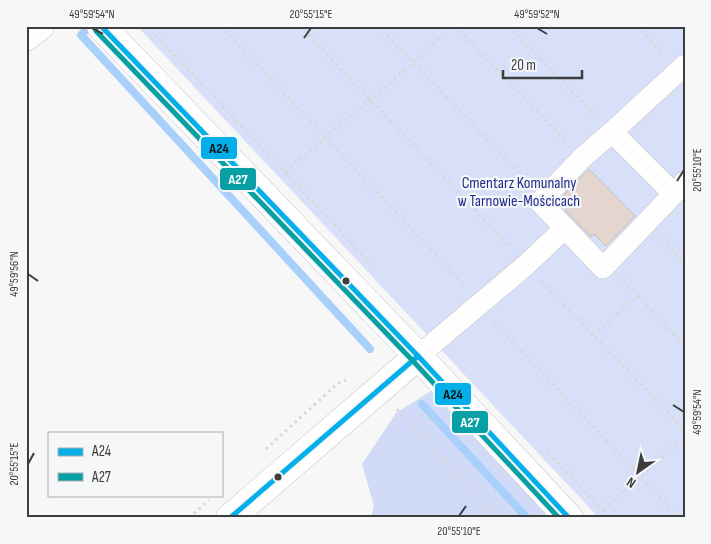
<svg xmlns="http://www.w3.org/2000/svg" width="711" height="544" font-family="'Sofia Sans Condensed',sans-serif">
<rect width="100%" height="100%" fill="#f7f7f7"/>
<!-- green -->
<polygon fill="#d7e0f8" points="137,26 685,26 685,518 599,518"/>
<!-- forest -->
<polygon fill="#d1dbf8" points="431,391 550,518 371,518 374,506 362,464 396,413"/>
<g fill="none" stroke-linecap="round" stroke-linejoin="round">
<!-- stream -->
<g stroke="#a9d0fa" stroke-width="8">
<polyline points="85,31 81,35 370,349"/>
<polyline points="422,404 527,518"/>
</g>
</g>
<!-- building -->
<polygon fill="#e4d5ce" stroke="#bfbfbf" points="589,169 635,216 606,246 594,234 591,237 565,210 568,207 560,199"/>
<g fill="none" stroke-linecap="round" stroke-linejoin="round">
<defs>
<g id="pedestrian">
<polyline points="612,132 685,65"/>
<polyline points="673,193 612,132 582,158 540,202 603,268 685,182"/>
<polyline points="418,356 526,265 565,228"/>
</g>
<g id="minor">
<polyline points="101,26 418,356 569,518"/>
<polyline points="26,37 40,26"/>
<polyline points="230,518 418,356"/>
</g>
</defs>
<!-- pedestrian casing -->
<use href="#pedestrian" stroke="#c6c6c6" stroke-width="22"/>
<!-- minor casing -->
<use href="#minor" stroke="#c6c6c6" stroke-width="29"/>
<!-- path -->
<g stroke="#d8d8d8" stroke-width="3" stroke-dasharray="2.5 4" stroke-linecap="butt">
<polyline points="147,26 371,264"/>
<polyline points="221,26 465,286"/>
<polyline points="300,26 510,247"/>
<polyline points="378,26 527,181"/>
<polyline points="455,26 566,141"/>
<polyline points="508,26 595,115"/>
<polyline points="637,26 662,53"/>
<polyline points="285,172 413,63 452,26"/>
<polyline points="662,239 685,263"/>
<polyline points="541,281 685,430"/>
<polyline points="637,296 685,346"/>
<polyline points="494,322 679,518"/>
<polyline points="593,336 637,296 623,280"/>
<polyline points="397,409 496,518"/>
<polyline points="266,449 337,384 346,380"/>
<polyline points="548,453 610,518"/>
<polyline points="603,510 685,437"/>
<polyline points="189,518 209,500"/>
</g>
<!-- pedestrian -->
<use href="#pedestrian" stroke="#fefefe" stroke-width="21"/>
<!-- minor -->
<use href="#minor" stroke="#fefefe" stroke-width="28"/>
<defs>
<g id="bus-1">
<polyline points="101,26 418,356 569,518"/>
<polyline points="230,518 418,356"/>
</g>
<polyline id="bus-2" points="96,31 413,361 559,518"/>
</defs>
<!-- bus-1 casing -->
<use href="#bus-1" stroke="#f6f7f8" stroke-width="9"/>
<!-- bus-2 casing -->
<use href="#bus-2" stroke="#f6f7f8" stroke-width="9"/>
<!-- bus-1 -->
<use href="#bus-1" stroke="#03afe9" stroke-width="5"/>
<!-- bus-2 -->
<use href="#bus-2" stroke="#08a0a4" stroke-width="5"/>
</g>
<!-- ticks -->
<path fill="none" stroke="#3c3d3d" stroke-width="2" d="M92,28L103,34M537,28L547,34M304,38L311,28M677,181L684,170M28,274L38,281M673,405L684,412M28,464L34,453M459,516L466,506"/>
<!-- markers -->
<g fill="#3c3d3d" stroke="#f6f7f8" stroke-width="2">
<circle cx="346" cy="281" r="4.5"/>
<circle cx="278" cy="477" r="4.5"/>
</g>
<g text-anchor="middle" stroke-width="4.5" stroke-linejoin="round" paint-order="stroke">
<!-- park labels -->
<g font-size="16" fill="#202b8d" stroke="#f6f7f8">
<text x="519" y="188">Cmentarz Komunalny<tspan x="519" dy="18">w Tarnowie-Mościcach</tspan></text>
</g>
</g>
<g stroke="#f6f7f8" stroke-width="2">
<rect x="200" y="136" width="38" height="24" rx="5" fill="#03afe9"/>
<rect x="219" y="167" width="38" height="24" rx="5" fill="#08a0a4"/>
<rect x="434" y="382" width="38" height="24" rx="5" fill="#03afe9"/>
<rect x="451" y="410" width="38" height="24" rx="5" fill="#08a0a4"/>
</g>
<g font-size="14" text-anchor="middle" font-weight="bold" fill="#fff">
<text x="238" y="184">A27</text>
<text x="470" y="427">A27</text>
</g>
<g font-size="14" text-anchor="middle" font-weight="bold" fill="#111">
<text x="219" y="153">A24</text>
<text x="453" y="399">A24</text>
</g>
<!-- border -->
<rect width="711" height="544" fill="none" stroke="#f6f7f8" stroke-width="55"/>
<!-- legend -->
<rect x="48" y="432" width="175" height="65" fill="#f6f7f8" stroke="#acadad"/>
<rect x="58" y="448" width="25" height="8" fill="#03afe9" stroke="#acadad"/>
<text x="92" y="456" font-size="15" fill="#3c3d3d">A24</text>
<rect x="58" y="473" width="25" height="8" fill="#08a0a4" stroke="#acadad"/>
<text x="92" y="482" font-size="15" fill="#3c3d3d">A27</text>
<!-- north arrow -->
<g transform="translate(638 472) rotate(213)" stroke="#f6f7f8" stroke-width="4" paint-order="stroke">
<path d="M0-4L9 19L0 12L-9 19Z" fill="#3c3d3d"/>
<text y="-8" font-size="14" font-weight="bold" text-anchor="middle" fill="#3c3d3d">N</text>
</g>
<!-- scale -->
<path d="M503 70v8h79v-8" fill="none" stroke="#3c3d3d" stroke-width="2.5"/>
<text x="511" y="70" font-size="15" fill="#3c3d3d" stroke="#f6f7f8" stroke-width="4" paint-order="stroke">20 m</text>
<rect x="28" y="28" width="656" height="488" fill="none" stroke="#3c3d3d" stroke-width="2"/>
<g font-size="12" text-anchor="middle" fill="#3c3d3d">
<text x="92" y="18">49°59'54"N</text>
<text x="311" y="18">20°55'15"E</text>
<text x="537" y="18">49°59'52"N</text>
<text transform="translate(697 170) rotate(-90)" y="4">20°55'10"E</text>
<text transform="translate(14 274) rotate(-90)" y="4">49°59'56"N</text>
<text transform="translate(697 412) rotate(-90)" y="4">49°59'54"N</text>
<text transform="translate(14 464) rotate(-90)" y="4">20°55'15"E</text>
<text x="459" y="535">20°55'10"E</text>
</g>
</svg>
